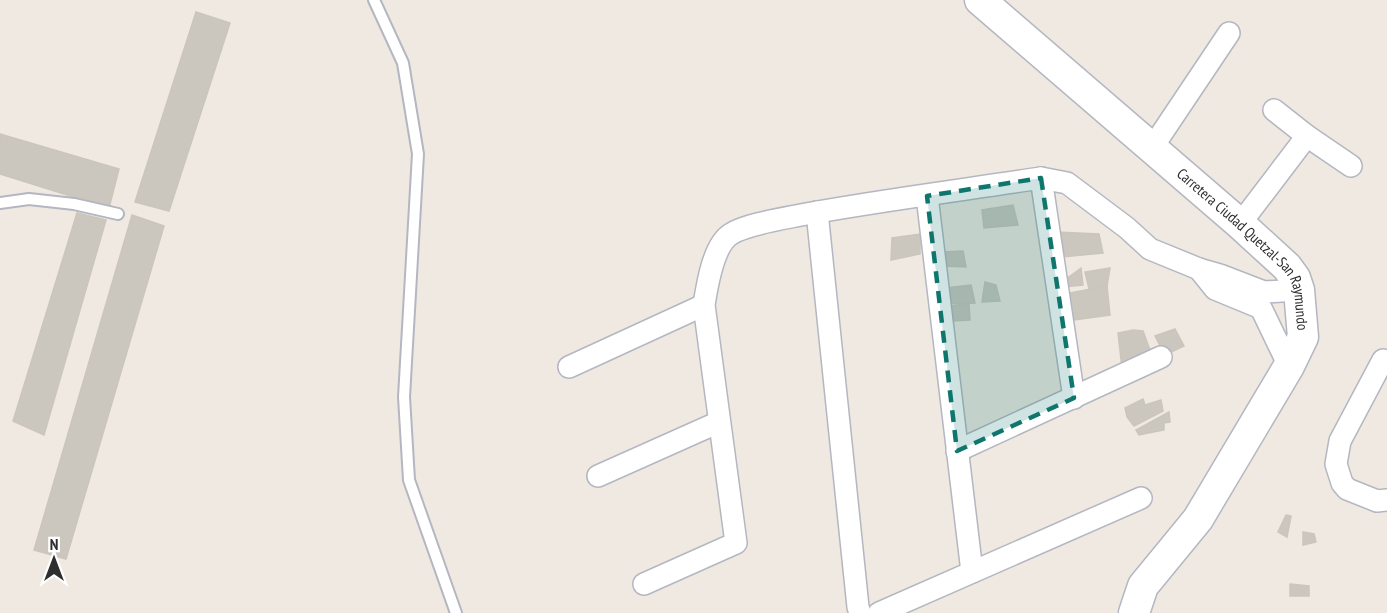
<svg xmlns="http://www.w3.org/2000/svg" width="1387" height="613" font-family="'PT Sans Narrow',sans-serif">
<rect width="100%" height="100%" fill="#efe9e1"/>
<!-- building -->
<g fill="#cbc7bf" stroke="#cbc5ba" stroke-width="1.5">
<polygon points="196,12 230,23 169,211 135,202"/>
<polygon points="0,134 119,169 109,208 0,174"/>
<polygon points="1013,205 1018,225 984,228 982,210"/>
<polygon points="77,213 106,220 44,435 13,421"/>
<polygon points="132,215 164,226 66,559 34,550"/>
<polygon points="1056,232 1099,234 1103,253 1062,257"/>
<polygon points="920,234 920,254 891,260 892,238"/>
<polygon points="963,251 966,267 943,266 943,252"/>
<polygon points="1081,268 1083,285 1063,287 1062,282"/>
<polygon points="1110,268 1107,286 1089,289 1085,272"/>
<polygon points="985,282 996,285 1000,301 982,302"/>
<polygon points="971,285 975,303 949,304 946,288"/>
<polygon points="1107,286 1110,315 1067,321 1064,294"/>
<polygon points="969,303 970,320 952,321 947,307"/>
<polygon points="1175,329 1184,346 1165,355 1155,336"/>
<polygon points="1133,330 1143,331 1151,353 1122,368 1118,333"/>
<polygon points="1143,399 1145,405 1161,400 1163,411 1134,426 1127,417 1125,408"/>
<polygon points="1169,412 1170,422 1164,423 1164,430 1139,435 1136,430"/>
<polygon points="1286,515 1291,516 1287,537 1278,532"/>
<polygon points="1303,532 1314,534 1316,542 1303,545"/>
<polygon points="1290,584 1309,586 1309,596 1290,596"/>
</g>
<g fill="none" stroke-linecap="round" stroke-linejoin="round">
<defs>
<g id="service">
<polyline points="374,0 403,63 418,154 404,397 409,480 456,613"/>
<polyline points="0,203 29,199 74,204 118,214"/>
</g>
<g id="minor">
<polyline points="1274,110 1307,136 1351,166"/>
<polyline points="1152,148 1229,33"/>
<polyline points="1041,178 1074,398"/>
<polyline points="927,196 972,572"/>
<polyline points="817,212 858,607 860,613"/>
<polyline points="1240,224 1307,136"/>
<polyline points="1199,269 1215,289 1261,308 1289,366"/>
<polyline points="1383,360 1340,441 1336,464 1342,483 1347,489 1377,501 1387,500"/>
<polyline points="569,367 704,305"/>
<polyline points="957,451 1161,357"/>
<polyline points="598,476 719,422"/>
<path d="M644,584L736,543L704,305C707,286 713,245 731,234C746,224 787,218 806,214C883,200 962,190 1041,178L1067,183L1127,228L1150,249L1199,269L1220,275L1264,292L1299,290"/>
<polyline points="879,613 1141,498"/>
</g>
<g id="secondary">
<path id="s1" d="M980,0L1240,224L1287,267L1295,278L1299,290L1303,337L1289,366L1198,519L1143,586L1134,613"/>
</g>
</defs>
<!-- service casing -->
<use href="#service" stroke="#b4b7c1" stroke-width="14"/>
<!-- minor casing -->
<use href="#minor" stroke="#b4b7c1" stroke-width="24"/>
<!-- secondary casing -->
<use href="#secondary" stroke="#b4b7c1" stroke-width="33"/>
<!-- service -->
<use href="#service" stroke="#fff" stroke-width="10"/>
<!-- minor -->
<use href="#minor" stroke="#fff" stroke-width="21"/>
<!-- secondary -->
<use href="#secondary" stroke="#fff" stroke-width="30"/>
</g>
<!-- marked area -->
<path fill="#0f766e" fill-opacity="0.2" stroke="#0f766e" stroke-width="4.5" stroke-dasharray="12 8" stroke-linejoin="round" d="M1041,178L1074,398L957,451L927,196Z"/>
<g text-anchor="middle" stroke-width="4.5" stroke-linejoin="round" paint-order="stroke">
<!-- street labels -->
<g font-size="15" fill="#2e2e2e" stroke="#fff">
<text dy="5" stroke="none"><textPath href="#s1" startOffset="368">Carretera Ciudad Quetzal-San Raymundo</textPath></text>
</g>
</g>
<!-- north arrow -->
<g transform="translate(54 559)" stroke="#ffffff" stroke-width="4.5" paint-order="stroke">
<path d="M0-4.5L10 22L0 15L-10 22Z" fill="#2e2e2e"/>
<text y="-9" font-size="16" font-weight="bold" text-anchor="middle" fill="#2e2e2e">N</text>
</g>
</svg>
